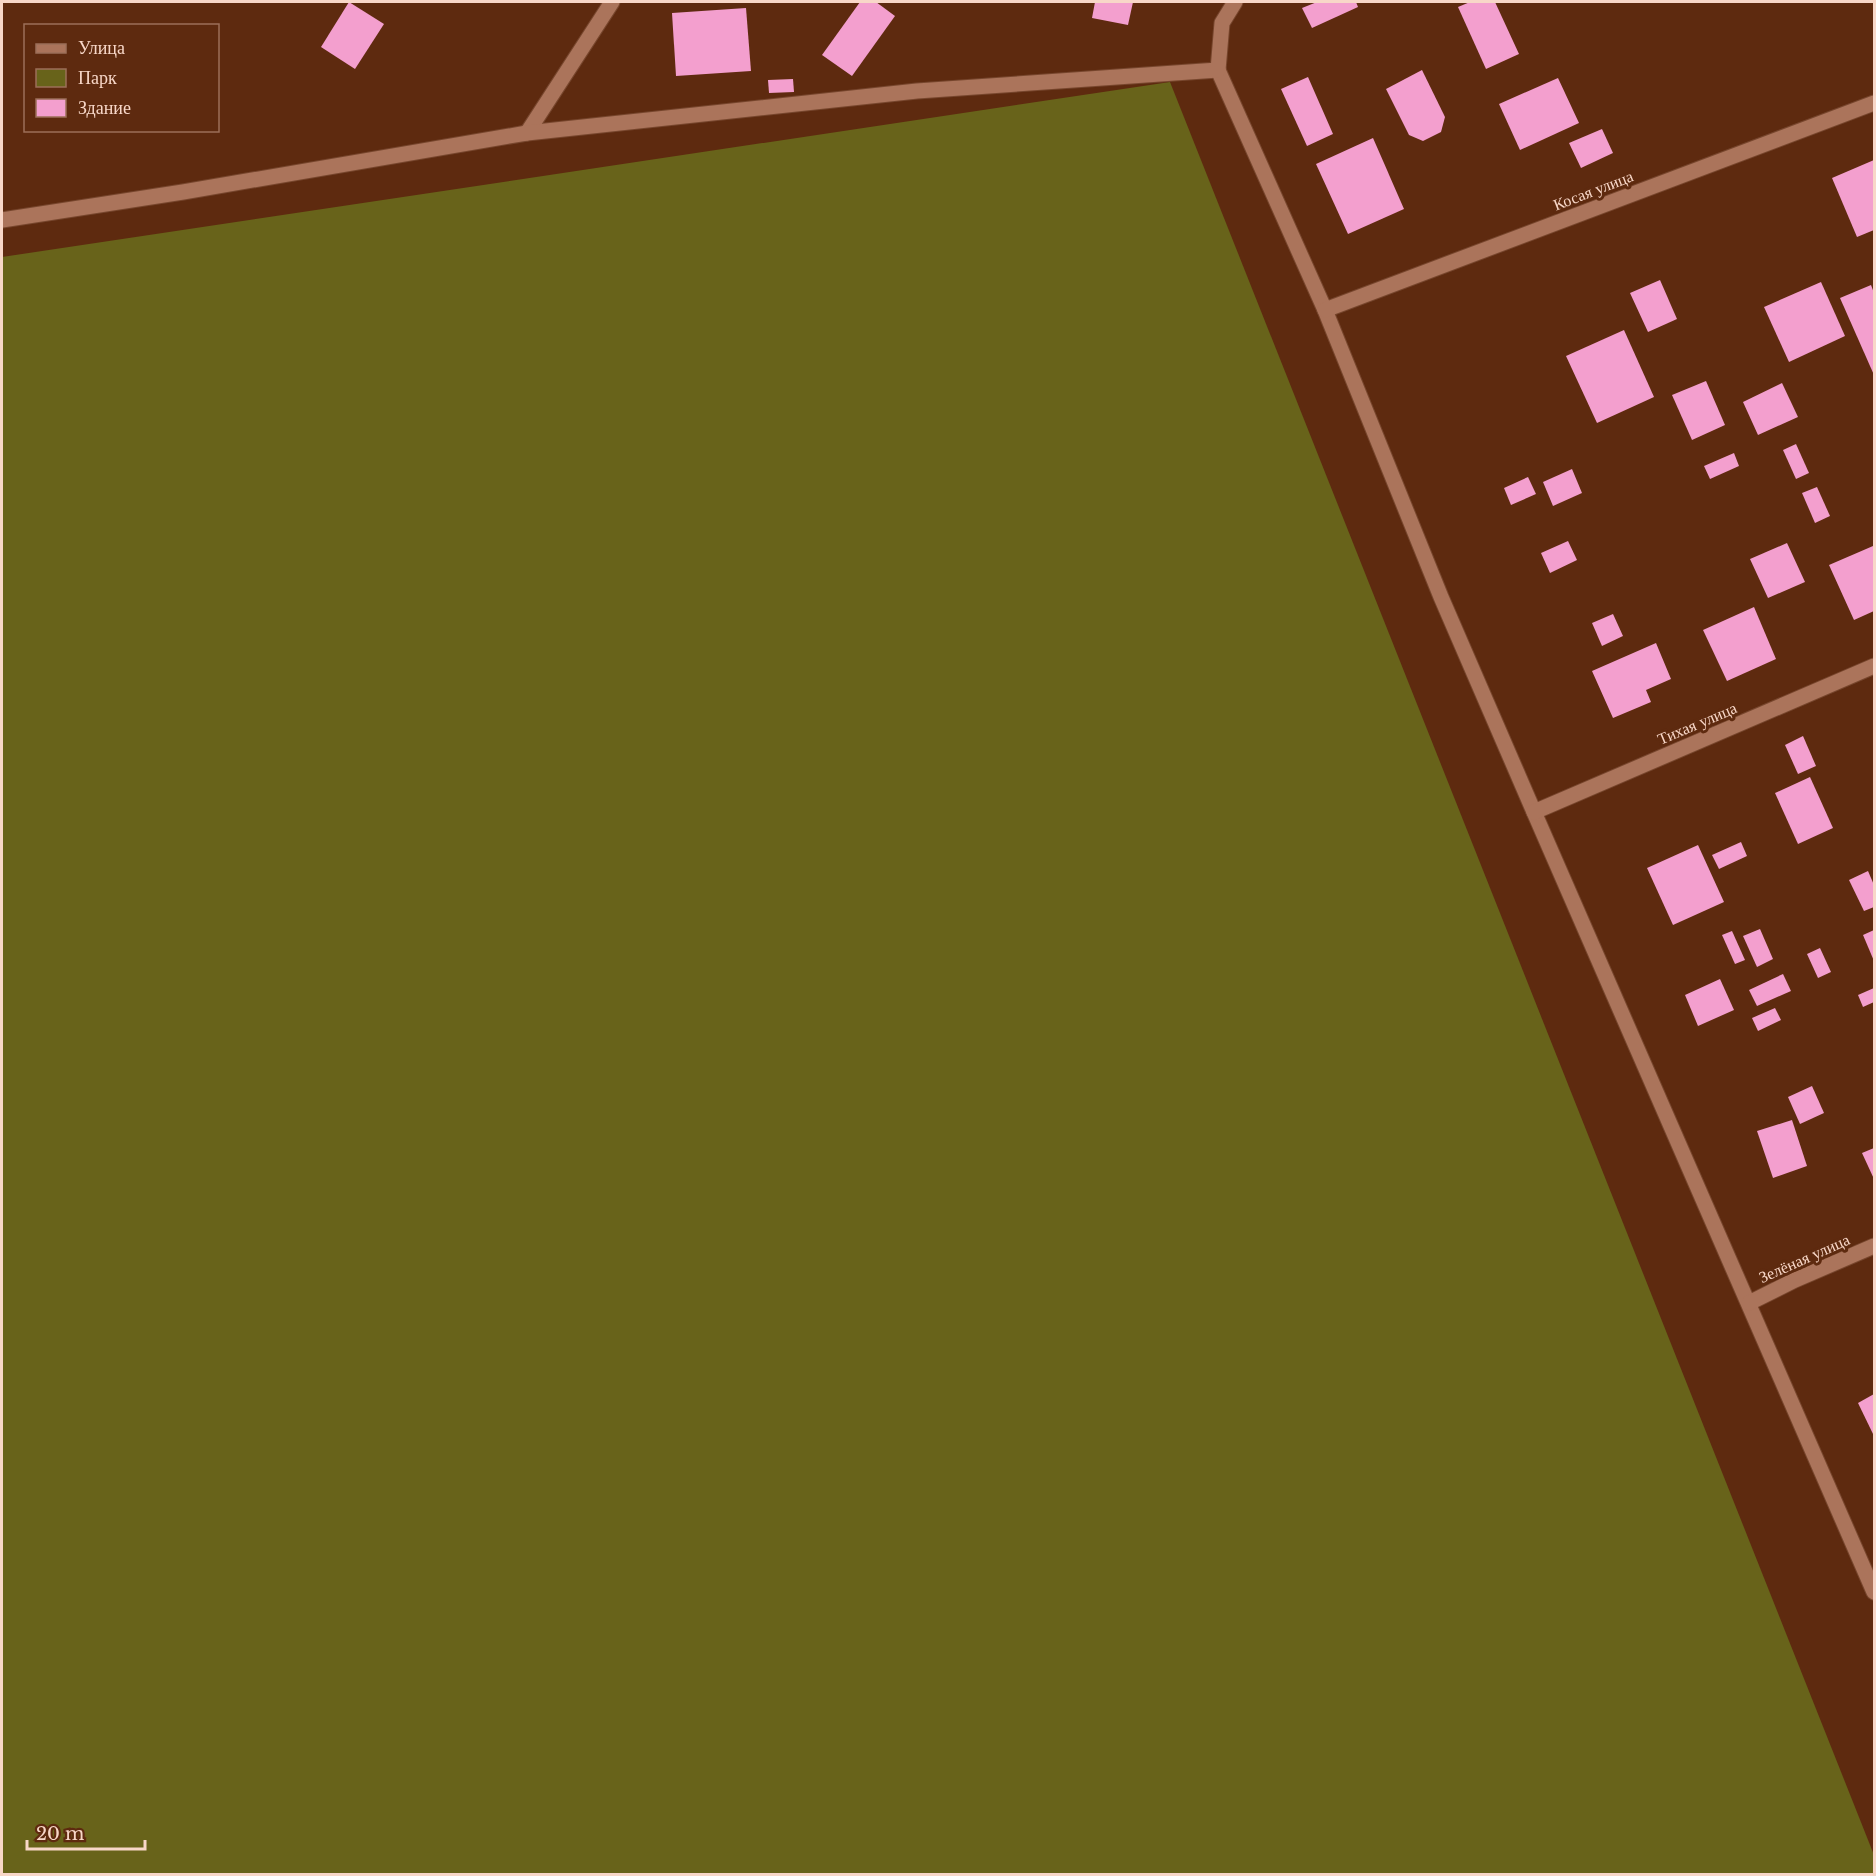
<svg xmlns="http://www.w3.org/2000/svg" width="1876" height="1876" font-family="'Libre Baskerville',serif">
<rect width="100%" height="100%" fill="#5e2a0f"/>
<!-- green -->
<polygon fill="#68631a" points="1170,82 1874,1855 1874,1874 2,1874 2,257"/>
<!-- building -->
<g fill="#f39fce">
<polygon points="349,2 384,24 355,69 321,47"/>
<polygon points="860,2 876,2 895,16 852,76 822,55"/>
<polygon points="1095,2 1133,2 1128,25 1092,18"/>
<polygon points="1317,2 1356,2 1358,7 1312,28 1302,8"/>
<polygon points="1470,2 1495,2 1519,54 1486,69 1458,7"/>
<polygon points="746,8 751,71 676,76 672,13"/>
<polygon points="1422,70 1445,117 1441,132 1423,141 1409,135 1386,89"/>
<polygon points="1308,77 1333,134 1307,146 1281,89"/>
<polygon points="1558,78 1579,123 1520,150 1499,104"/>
<polygon points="793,79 794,92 769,93 768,80"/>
<polygon points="1602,129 1613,153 1581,168 1569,143"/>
<polygon points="1373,138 1404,209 1348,234 1316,164"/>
<polygon points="1874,160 1874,230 1857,237 1832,178"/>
<polygon points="1660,280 1677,319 1648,332 1630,293"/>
<polygon points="1821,282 1845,336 1789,362 1764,307"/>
<polygon points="1871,285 1874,293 1874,375 1840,298"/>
<polygon points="1624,330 1654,397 1597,423 1566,356"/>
<polygon points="1706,381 1725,425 1692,440 1672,395"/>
<polygon points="1782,383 1798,417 1758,435 1743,402"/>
<polygon points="1796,444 1809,473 1796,479 1783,450"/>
<polygon points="1734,453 1739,466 1710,479 1704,466"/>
<polygon points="1572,469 1582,493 1553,506 1543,482"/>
<polygon points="1528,477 1536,494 1511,505 1504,488"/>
<polygon points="1817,487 1830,516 1815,523 1802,493"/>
<polygon points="1568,541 1577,560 1550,573 1541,553"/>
<polygon points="1787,543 1805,582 1768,598 1750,559"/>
<polygon points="1873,546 1874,611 1854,620 1829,565"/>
<polygon points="1754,607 1776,659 1727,681 1703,630"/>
<polygon points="1613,614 1623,636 1602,646 1592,623"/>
<polygon points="1656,643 1671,679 1646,690 1651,702 1613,718 1592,671"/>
<polygon points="1803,736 1816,766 1798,774 1785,745"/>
<polygon points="1810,777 1833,828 1798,844 1775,793"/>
<polygon points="1741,842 1747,856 1719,869 1712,855"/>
<polygon points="1698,845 1724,902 1673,925 1647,868"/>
<polygon points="1868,871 1874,885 1874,907 1864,911 1849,880"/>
<polygon points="1760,929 1773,959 1757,967 1743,936"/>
<polygon points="1874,930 1874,961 1863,935"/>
<polygon points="1732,931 1745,960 1735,964 1722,935"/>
<polygon points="1820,948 1831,972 1818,978 1807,954"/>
<polygon points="1783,974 1791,991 1757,1006 1749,990"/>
<polygon points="1720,979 1734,1010 1698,1026 1685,995"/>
<polygon points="1874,988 1874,1002 1863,1007 1858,995"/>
<polygon points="1775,1008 1781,1020 1758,1031 1752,1018"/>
<polygon points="1812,1086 1824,1113 1800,1124 1788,1097"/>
<polygon points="1792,1120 1807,1166 1773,1178 1757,1131"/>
<polygon points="1874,1148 1874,1179 1862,1153"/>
<polygon points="1874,1394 1874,1436 1858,1403"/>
</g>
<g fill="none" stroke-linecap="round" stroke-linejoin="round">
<defs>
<g id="minor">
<polyline points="1218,70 1325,310 1441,597 1534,812 1874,1592"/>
<polyline points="527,133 612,2"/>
<polyline points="2,220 183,192 527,133 917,91 1218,70 1222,23 1235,2"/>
<polyline points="1325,310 1874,103"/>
<polyline points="1534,812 1874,666"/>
<polyline points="1749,1303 1795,1280 1874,1246"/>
</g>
</defs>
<!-- minor casing -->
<use href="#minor" stroke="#77462d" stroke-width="17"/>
<!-- minor -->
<use href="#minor" stroke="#ab745b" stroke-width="15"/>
</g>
<g text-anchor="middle" stroke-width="6" stroke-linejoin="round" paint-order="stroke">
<!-- street labels -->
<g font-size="16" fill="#f8d7c8" stroke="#5e2a0f">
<text transform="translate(1593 190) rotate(-21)" y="6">Косая улица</text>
<text transform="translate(1697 723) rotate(-23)" y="6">Тихая улица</text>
<text transform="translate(1804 1258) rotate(-24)" y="6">Зелёная улица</text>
</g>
</g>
<!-- border -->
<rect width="1876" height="1876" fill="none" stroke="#f8d7c8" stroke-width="6"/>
<!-- legend -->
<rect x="24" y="24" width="195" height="108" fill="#5e2a0f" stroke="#9c6f59" stroke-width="1.5"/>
<rect x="36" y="44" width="30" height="9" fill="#ab745b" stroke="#9c6f59" stroke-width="1.5"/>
<text x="78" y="54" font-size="18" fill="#f8d7c8">Улица</text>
<rect x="36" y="69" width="30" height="18" fill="#68631a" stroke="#9c6f59" stroke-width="1.5"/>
<text x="78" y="84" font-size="18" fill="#f8d7c8">Парк</text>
<rect x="36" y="99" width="30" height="18" fill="#f39fce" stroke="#9c6f59" stroke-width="1.5"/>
<text x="78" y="114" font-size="18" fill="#f8d7c8">Здание</text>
<!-- scale -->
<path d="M27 1840v9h118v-9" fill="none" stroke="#f8d7c8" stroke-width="3"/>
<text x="36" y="1840" font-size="18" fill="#f8d7c8" stroke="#5e2a0f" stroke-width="4.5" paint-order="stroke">20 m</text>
</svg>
